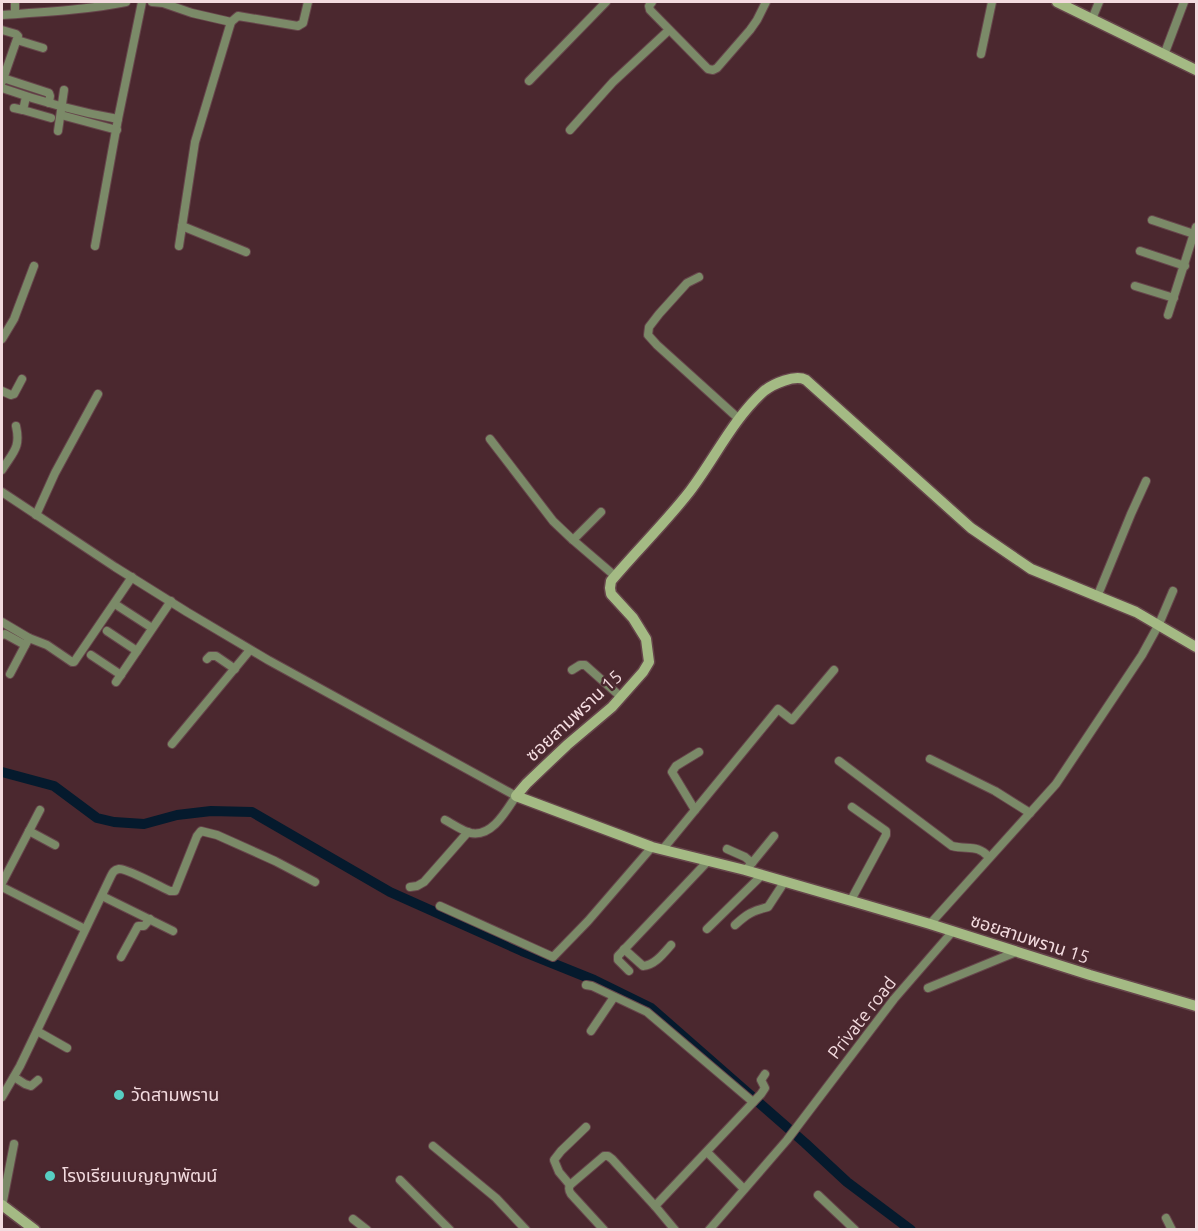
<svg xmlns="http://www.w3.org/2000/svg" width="1198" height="1231" font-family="Ubuntu,'Noto Sans Thai',sans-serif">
<rect width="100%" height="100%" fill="#4b282f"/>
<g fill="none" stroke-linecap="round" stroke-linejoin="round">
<!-- river -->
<polyline stroke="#051a2d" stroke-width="10" points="2,772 54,786 97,818 114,822 144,824 177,815 211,811 252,812 390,892 522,951 594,980 651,1008 805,1143 847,1182 911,1230"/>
<defs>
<g id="street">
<polyline points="152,2 163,3 192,13 231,22 238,16 298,26 303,23 308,2"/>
<polyline points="652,2 649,6 650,10 708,69 713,70 717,68 750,30 757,20 766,2"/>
<polyline points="15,14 15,2"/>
<path d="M2,15C43,12 85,10 126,2"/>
<polyline points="1092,19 1099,2"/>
<polyline points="2,30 16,34 18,36 2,82"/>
<polyline points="17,40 43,48"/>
<polyline points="981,54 992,2"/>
<polyline points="1164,55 1184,2"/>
<polyline points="3,78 49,93 50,96 49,103"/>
<polyline points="529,81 606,2"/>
<path d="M2,88C39,101 78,112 118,119"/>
<polyline points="26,97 23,110 51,118"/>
<polyline points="14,108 23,110"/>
<polyline points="61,115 117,130"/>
<polyline points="570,130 613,82 669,30"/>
<polyline points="58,131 64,90"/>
<polyline points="1152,220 1194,234"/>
<polyline points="182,226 246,252"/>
<polyline points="95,246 118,119 142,2"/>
<polyline points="179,246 195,142 231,22"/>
<polyline points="1140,251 1185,266"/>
<polyline points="699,277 687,283 659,314 649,327 648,335 657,345 739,419"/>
<polyline points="1135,286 1174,298"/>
<polyline points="1168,315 1196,227"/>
<polyline points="2,339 14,319 34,266"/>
<polyline points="2,391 11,395 14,394 22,379"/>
<polyline points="490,439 553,521 573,540 615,576"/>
<path d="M2,470C13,452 21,448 16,426"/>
<path d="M2,492L115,567L187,612L268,660L516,796C506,811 492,837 471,833C462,831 453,824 445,820"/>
<polyline points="36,515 55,473 98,394"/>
<polyline points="573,540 601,512"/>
<polyline points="1097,597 1131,514 1146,481"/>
<polyline points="118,606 152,628"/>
<polyline points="2,622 29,638 47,645 72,662 74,662 132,577"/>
<polyline points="107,631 137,651"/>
<polyline points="2,635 5,634 25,645"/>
<polyline points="91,655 121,675"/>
<polyline points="207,659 210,656 216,656 235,669"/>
<polyline points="572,670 580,665 585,665 621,697"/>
<polyline points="10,674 29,638"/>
<polyline points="116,682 171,601"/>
<polyline points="172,744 250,650"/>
<polyline points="930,759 995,791 1030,813"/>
<path d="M839,761L952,846C968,850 977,844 989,857"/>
<polyline points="695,810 672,772 676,766 699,752"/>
<polyline points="29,831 55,845"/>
<polyline points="663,849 778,709 792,720 834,670"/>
<polyline points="727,849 745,857 752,863"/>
<polyline points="745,870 752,863 774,836"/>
<polyline points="2,883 40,810"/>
<polyline points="2,887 85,929"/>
<polyline points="410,887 417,886 424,882 468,832"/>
<polyline points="102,896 173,931"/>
<polyline points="851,900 886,835 886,831 852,807"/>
<polyline points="440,906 553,957 588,921 652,847"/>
<polyline points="930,924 1056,784 1142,655 1159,624 1173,591"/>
<path d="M735,925C747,914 752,911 768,907L785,881"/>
<polyline points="707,929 762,875"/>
<path d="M624,949L643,966C655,965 663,954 671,945"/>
<polyline points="121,957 138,926 144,926 150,919"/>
<polyline points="629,971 618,960 618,956 708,861"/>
<polyline points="586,985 592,986 647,1012 753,1102"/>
<polyline points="928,988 1016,952"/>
<polyline points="37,1031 67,1048"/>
<polyline points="591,1031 614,997"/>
<polyline points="14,1077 25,1084 31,1086 38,1080"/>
<path d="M2,1097L20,1066L111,876C113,872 114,870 119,869C126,868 161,887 170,891H175L197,836L201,831L217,835L275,861L315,882"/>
<polyline points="433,1146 496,1198 526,1230"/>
<polyline points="707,1152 744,1189"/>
<polyline points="400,1180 450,1230"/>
<polyline points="570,1185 559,1172 554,1160 561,1151 586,1127"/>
<polyline points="818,1195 855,1230"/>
<polyline points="2,1206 14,1144"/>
<polyline points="1166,1218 1172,1230"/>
<polyline points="353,1219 367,1230"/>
<path d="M604,1230L571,1194C569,1191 568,1189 570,1185L604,1156H608L612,1159L655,1206"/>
<polyline points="675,1230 655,1206 761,1094 765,1088 761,1080 765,1074"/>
<polyline points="709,1230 787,1140 894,999 953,931"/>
</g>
<g id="secondary">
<polyline points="1057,2 1196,70"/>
<path d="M1196,647L1136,612L1031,569L971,528L806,380C795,374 773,384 764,391C733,419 715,458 690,491C666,522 637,550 611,581L610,588L611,594L633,618L646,639L649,662L643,672L612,707L567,745L527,783L516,796L652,847L745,870L862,904L930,924L1090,975L1196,1006"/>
<polyline points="2,1205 35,1230"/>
</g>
</defs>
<!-- street casing -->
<use href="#street" stroke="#66454b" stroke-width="10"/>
<!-- secondary casing -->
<use href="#secondary" stroke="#66454b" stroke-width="13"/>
<!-- street -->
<use href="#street" stroke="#7b8a68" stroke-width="8"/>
<!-- secondary -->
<use href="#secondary" stroke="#a4ba84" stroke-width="10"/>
</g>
<!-- markers -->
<g fill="#57cec2" stroke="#4b282f" stroke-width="2">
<circle cx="119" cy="1095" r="6"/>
<circle cx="50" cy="1176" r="6"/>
</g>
<g text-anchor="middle" stroke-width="5" stroke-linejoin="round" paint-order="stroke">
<!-- street labels -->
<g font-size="18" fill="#f3dbdf" stroke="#4b282f">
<text transform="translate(574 716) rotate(-43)" y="6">ซอยสามพราน 15</text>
<text transform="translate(1030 939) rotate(18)" y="6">ซอยสามพราน 15</text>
<text transform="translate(862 1018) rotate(-52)" y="6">Private road</text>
</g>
<!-- poi labels -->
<g font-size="18" fill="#f3dbdf" stroke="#4b282f" text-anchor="start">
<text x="131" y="1101">วัดสามพราน</text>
<text x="62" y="1182">โรงเรียนเบญญาพัฒน์</text>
</g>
</g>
<!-- border -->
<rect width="1198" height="1231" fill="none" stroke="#f3dbdf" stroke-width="6"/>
</svg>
